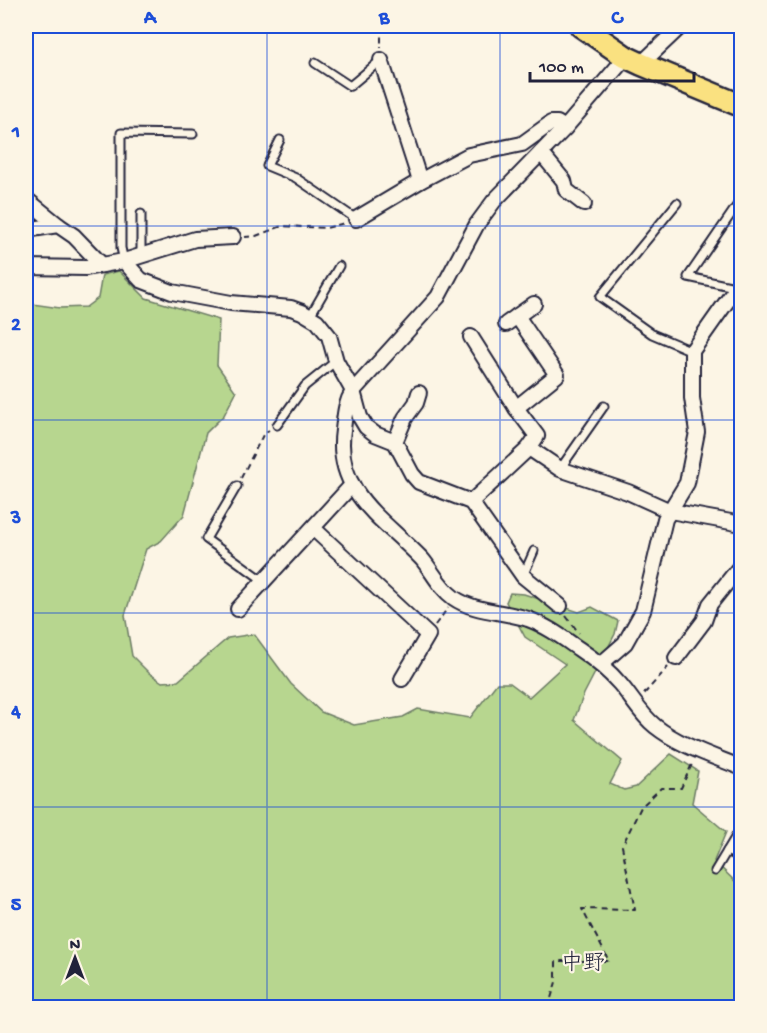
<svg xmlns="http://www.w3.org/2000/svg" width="767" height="1033" font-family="'Gochi Hand','Klee One',sans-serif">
<rect width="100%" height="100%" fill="#fcf5e5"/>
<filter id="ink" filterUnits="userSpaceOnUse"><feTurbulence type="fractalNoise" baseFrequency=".0167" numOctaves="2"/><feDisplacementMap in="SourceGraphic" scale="12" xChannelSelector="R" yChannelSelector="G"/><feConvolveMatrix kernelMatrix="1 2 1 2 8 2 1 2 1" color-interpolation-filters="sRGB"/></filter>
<g filter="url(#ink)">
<!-- green -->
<polygon fill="#b7d68f" stroke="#6c7c65" stroke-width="1.5" points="119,271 146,298 219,320 217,365 236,392 224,415 206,433 184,515 161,541 146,549 125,615 132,656 149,673 162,682 178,681 228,638 254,634 291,684 321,712 354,725 403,717 418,709 470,718 497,683 510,683 529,697 565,664 525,637 506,602 510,593 524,594 579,612 592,607 618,621 615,634 584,694 574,720 622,761 610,784 624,790 636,787 671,754 698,771 692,803 726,832 714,861 741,887 741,1007 26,1008 26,303 60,308 86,307 98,298 102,275"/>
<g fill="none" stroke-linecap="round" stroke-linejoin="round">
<defs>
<g id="service">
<polyline points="315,63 350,86 381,60"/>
<polyline points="280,140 267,166 296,178 356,219"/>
<polyline points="677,203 600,297 652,334 692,351"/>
<polyline points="141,214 141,255"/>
<polyline points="124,261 121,248 121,133 193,134"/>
<polyline points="735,287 688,277 738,204"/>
<polyline points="310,316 339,266"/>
<polyline points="277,425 305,386 336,361"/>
<polyline points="560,469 604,406"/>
<polyline points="237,486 206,539 264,581"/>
<polyline points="523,576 534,551"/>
<polyline points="727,851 742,859"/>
<polyline points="715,871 742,826"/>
</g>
<g id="minor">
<path d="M626,57L565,128L494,201L477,224L438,297L353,391C345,404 345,414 343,430C334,493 384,519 422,559C433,572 439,587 454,598C474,612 504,611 528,619C547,626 563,638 579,649C594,659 608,670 620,684C632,698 641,715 655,726C680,746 713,756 742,768"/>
<polyline points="381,60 420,181"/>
<polyline points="641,64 681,26"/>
<polyline points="541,153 564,181 566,190 584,204"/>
<polyline points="26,199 58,225"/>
<polyline points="356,219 420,181 469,155 522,144 551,123 557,123 565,128"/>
<polyline points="26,230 58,225 74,236 102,265"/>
<polyline points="124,261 195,239 233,237"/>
<polyline points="26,267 86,268 124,261 141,280 172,292 231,303 291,308 302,312 317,321 329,336 336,361 353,391 360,417 366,427 375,434 395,442 412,474 419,482 471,502 523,576 560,606"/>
<polyline points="506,324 534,304"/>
<polyline points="516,408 557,375 517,316"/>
<polyline points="395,442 405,418 416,403 419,393"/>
<polyline points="529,448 560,469 628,492 670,511 742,524"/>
<polyline points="471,502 529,448 537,436 516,408 471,337"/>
<polyline points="314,529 428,635 402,679"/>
<polyline points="238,609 352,485"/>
<polyline points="676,658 704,621 710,604 742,564"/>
<polyline points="601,664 625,643 643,611 665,519 687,483 697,432 692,398 692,351 742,280"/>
</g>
<polyline id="primary" points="581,26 626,57 641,64 742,106"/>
</defs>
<!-- service casing -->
<use href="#service" stroke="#22223b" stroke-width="11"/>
<!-- minor casing -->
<use href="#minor" stroke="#22223b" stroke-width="18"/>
<!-- primary casing -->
<use href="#primary" stroke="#22223b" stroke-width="26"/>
<!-- path -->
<g stroke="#22223b" stroke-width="2" stroke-dasharray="6 4.5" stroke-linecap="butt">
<polyline points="381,26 381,48"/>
<polyline points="245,237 256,236 282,226 326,228 345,223"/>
<polyline points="241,478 264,433 269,430"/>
<polyline points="566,616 579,633"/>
<polyline points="435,625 448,608"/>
<polyline points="644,694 668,667"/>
<polyline points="548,1008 556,982 556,961 609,961 582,909 635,910 622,846 641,807 661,788 681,788 693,762"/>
</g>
<!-- service -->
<use href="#service" stroke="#fcf5e5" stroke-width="7"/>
<!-- minor -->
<use href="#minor" stroke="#fcf5e5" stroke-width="14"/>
<!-- primary -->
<use href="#primary" stroke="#fae180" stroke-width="21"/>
</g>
</g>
<!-- grid -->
<path fill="none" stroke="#1d4ed8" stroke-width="1.5" stroke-opacity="0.55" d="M267,26V1008M500,26V1008M26,226H742M26,420H742M26,613H742M26,807H742"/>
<g text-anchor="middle" stroke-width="4.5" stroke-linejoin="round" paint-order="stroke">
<!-- quarter labels -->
<g font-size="22" fill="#22223b" stroke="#fcf5e5">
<text x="583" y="969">中野</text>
</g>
</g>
<!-- margin -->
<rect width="767" height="1033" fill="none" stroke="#fcf5e5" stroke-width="66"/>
<!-- north arrow -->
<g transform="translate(75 958)" stroke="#fcf5e5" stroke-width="4.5" paint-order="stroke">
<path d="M0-4.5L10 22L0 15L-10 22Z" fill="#22223b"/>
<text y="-9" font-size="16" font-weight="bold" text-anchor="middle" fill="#22223b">N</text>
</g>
<!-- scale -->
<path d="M530 72v9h164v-9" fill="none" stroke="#22223b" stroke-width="3"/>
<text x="539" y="72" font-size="18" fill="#22223b" stroke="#fcf5e5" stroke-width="4.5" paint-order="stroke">100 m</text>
<rect x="33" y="33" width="701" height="967" fill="none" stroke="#1d4ed8" stroke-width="2"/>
<g font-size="20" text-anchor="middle" font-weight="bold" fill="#1d4ed8">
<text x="150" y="23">A</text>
<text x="384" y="23">B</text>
<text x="617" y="23">C</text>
<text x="16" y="137">1</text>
<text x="16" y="330">2</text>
<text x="16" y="523">3</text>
<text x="16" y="717">4</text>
<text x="16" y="910">5</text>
</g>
</svg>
